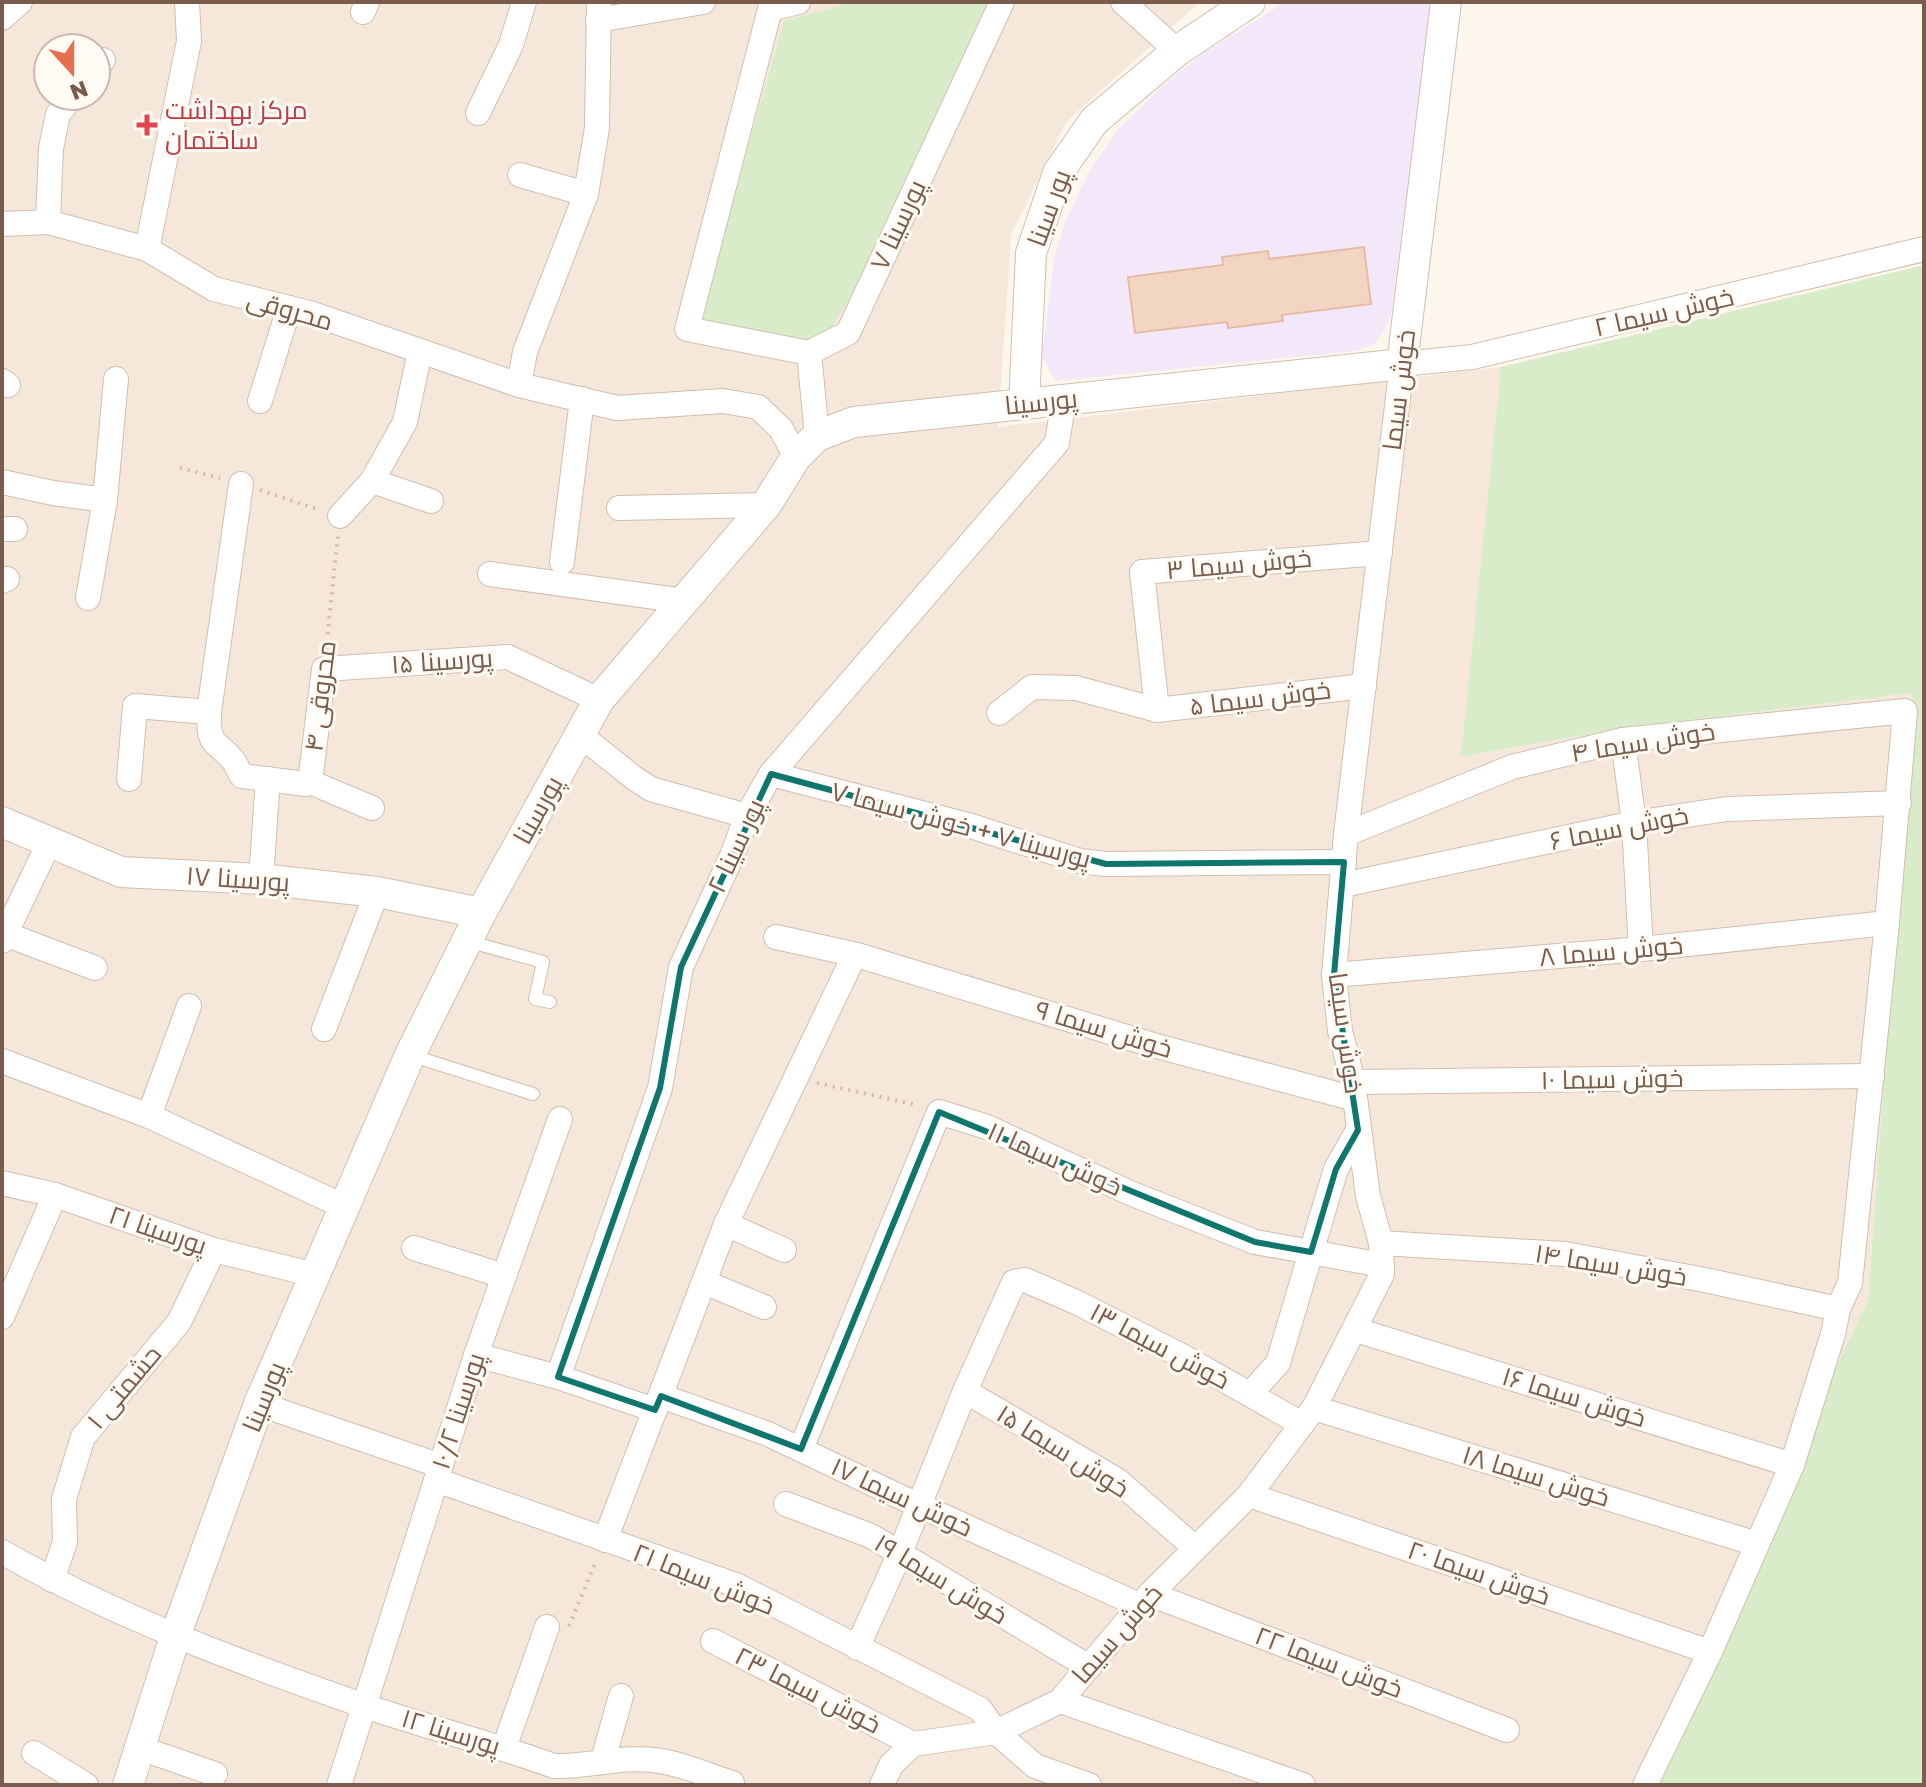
<svg xmlns="http://www.w3.org/2000/svg" width="1926" height="1787" font-family="'Golos Text',Cairo,sans-serif">
<rect width="100%" height="100%" fill="#fdf6ec"/>
<!-- residential -->
<path fill="#f5e8da" fill-rule="evenodd" d="M2,2H1200L1066,122L1011,235L998,427L1501,367L1462,757L1622,728L1912,693L1868,1301L1653,1785H2ZM48,48H96V96H48Z"/>
<!-- education -->
<polygon fill="#f3e8fa" points="1285,2 1432,2 1391,316 1384,331 1373,345 1356,351 1056,381 1042,357 1054,259 1066,219 1090,170 1121,126 1166,83 1202,54"/>
<!-- green -->
<g fill="#d8ecc9">
<polygon points="854,2 987,2 853,292 829,333 793,345 699,320 784,21"/>
<polygon points="1924,265 1924,1785 1633,1785 1868,1301 1912,693 1622,728 1461,757 1501,367"/>
</g>
<!-- building -->
<polygon fill="#f3d5c3" stroke="#e6bba3" stroke-width="2" points="1364,247 1371,304 1282,315 1283,321 1228,328 1227,322 1135,333 1128,277 1223,265 1222,257 1268,251 1269,259"/>
<g fill="none" stroke-linecap="round" stroke-linejoin="round">
<defs>
<g id="service">
<polyline points="467,941 543,962 535,999 550,1002"/>
<polyline points="410,1055 533,1094"/>
</g>
<g id="minor">
<polyline points="798,2 770,9 687,329 809,353"/>
<polyline points="1123,2 1177,51"/>
<polyline points="363,12 367,2"/>
<polyline points="2,18 20,2"/>
<polyline points="598,20 703,2"/>
<polyline points="96,69 103,60"/>
<polyline points="478,113 511,45 524,2"/>
<polyline points="520,175 586,194"/>
<polyline points="48,222 51,148 58,114 73,96"/>
<polyline points="2,224 48,222 147,249 214,289 313,314 519,385 617,408 723,401 758,407 781,429 796,457"/>
<polyline points="147,249 189,41 187,2"/>
<polyline points="809,353 848,333 1002,2"/>
<polyline points="809,353 817,436"/>
<polyline points="2,381 8,385"/>
<polyline points="519,385 525,352 586,194 597,128 599,2"/>
<polyline points="260,401 289,308"/>
<polyline points="372,481 431,501"/>
<polyline points="2,482 53,493 105,500"/>
<path d="M241,484L209,712C209,745 211,737 232,759C237,764 237,770 242,776L306,784L310,782L324,669L508,657L599,700"/>
<polyline points="619,508 766,505"/>
<polyline points="340,516 372,481 405,422 420,351"/>
<polyline points="2,529 15,529"/>
<polyline points="562,562 582,399"/>
<polyline points="490,574 684,601"/>
<polyline points="2,581 7,579"/>
<polyline points="88,598 105,500 116,379"/>
<polyline points="1157,710 1142,572 1380,553"/>
<polyline points="999,713 1032,687 1076,688 1157,710 1364,686"/>
<polyline points="579,734 634,778 651,789 747,816"/>
<polyline points="1623,740 1634,823 1641,949"/>
<polyline points="771,774 968,825 1080,861 1106,864 1344,862"/>
<polyline points="129,779 135,706 209,712"/>
<polyline points="310,782 372,808"/>
<polyline points="1346,834 1512,767 1623,740 1905,711 1887,923 1850,1283 1838,1309 1833,1334 1792,1465 1710,1652 1645,1785"/>
<polyline points="261,879 268,779"/>
<polyline points="1343,885 1634,823 1727,809 1899,803"/>
<polyline points="5,934 95,968"/>
<polyline points="776,937 857,955 1153,1045 1355,1099"/>
<polyline points="2,941 50,841"/>
<polyline points="1334,975 1641,949 1887,923"/>
<polyline points="324,1029 377,892"/>
<polyline points="2,1061 149,1116 345,1207"/>
<polyline points="1353,1082 1872,1076"/>
<polyline points="149,1116 189,1006"/>
<polyline points="2,1183 55,1195 214,1250 315,1275"/>
<polyline points="726,1224 784,1250"/>
<polyline points="1381,1243 1565,1254 1705,1280 1838,1309"/>
<polyline points="414,1248 504,1276"/>
<polyline points="704,1282 764,1307"/>
<polyline points="2,1317 55,1195"/>
<polyline points="1356,1330 1792,1465"/>
<polyline points="476,1355 558,1377 655,1410"/>
<polyline points="558,1377 660,1088 681,967 732,856 747,816 771,774 1057,443 1064,399"/>
<polyline points="965,1391 1117,1480 1194,1547"/>
<polyline points="1250,1394 1278,1363 1311,1252 1382,1265"/>
<polyline points="661,1396 768,1434 892,1493 1141,1606"/>
<polyline points="259,1404 441,1466"/>
<polyline points="1314,1408 1757,1544"/>
<polyline points="801,1449 939,1112 987,1127 1130,1193 1255,1242 1311,1252 1336,1169 1358,1130"/>
<polyline points="436,1480 736,1585 980,1709 996,1732 1035,1766 1089,1785"/>
<polyline points="1249,1495 1710,1652"/>
<polyline points="786,1504 871,1536 1089,1667"/>
<polyline points="605,1540 726,1224 854,956"/>
<path d="M2,1552C116,1617 239,1662 362,1705C426,1727 491,1743 554,1766C588,1767 620,1756 654,1760C680,1763 707,1775 732,1783"/>
<polyline points="52,1580 65,1542 64,1499 83,1437 179,1322 214,1250"/>
<polyline points="1150,1594 1507,1730"/>
<polyline points="713,1641 913,1744"/>
<polyline points="857,1648 900,1553 965,1391 1014,1282 1025,1280 1076,1302 1182,1356 1302,1424"/>
<polyline points="1060,1701 1303,1785"/>
<polyline points="140,1748 215,1774"/>
<polyline points="504,1748 547,1627"/>
<polyline points="34,1753 86,1785"/>
<polyline points="603,1760 621,1696"/>
<polyline points="339,1785 476,1355 560,1119"/>
<polyline points="882,1785 891,1765 913,1744 996,1732 1060,1701 1150,1594 1249,1495 1314,1408 1382,1274 1381,1243 1368,1196 1353,1082 1340,1031 1334,975 1346,834 1402,364 1472,357 1924,249"/>
</g>
<g id="tertiary">
<polyline points="1024,404 1031,253 1058,173 1094,121 1177,51 1250,2"/>
<polyline points="2,822 121,872 261,879 377,892 481,913"/>
<polyline points="128,1785 175,1637 259,1404 410,1055 481,913 599,700 766,505 796,457 817,436 854,422 1402,364 1446,2"/>
</g>
</defs>
<!-- service casing -->
<use href="#service" stroke="#d1beb0" stroke-width="14"/>
<!-- minor casing -->
<use href="#minor" stroke="#d1beb0" stroke-width="26"/>
<!-- tertiary casing -->
<use href="#tertiary" stroke="#d1beb0" stroke-width="32"/>
<!-- path -->
<g stroke="#d9b8a5" stroke-width="4" stroke-dasharray="2 6" stroke-linecap="butt">
<polyline points="180,468 220,478"/>
<polyline points="260,490 320,510"/>
<polyline points="326,650 338,535"/>
<polyline points="817,1083 917,1105"/>
<polyline points="569,1626 596,1561"/>
</g>
<!-- service -->
<use href="#service" stroke="#fff" stroke-width="12"/>
<!-- minor -->
<use href="#minor" stroke="#fff" stroke-width="24"/>
<!-- tertiary -->
<use href="#tertiary" stroke="#fff" stroke-width="30"/>
</g>
<!-- marked area -->
<path fill="none" stroke="#0f766e" stroke-width="6" stroke-linejoin="round" d="M771,774L1106,864L1344,862L1334,975L1358,1130L1336,1169L1311,1252L1255,1242L939,1112L801,1449L661,1396L655,1410L558,1377L660,1088L681,967Z"/>
<!-- markers -->
<path fill="#e0444e" stroke="#fffaf3" stroke-width="3" d="M143 113h8v8h8v8h-8v8h-8v-8h-8v-8h8z"/>
<g text-anchor="middle" stroke-width="6" stroke-linejoin="round" paint-order="stroke">
<!-- health labels -->
<g font-size="26" fill="#be3a42" stroke="#fffaf3" text-anchor="start">
<text x="165" y="119">مرکز بهداشت<tspan x="165" dy="30">ساختمان</tspan></text>
</g>
<!-- street labels -->
<g font-size="26" fill="#7a5c4d" stroke="#fffaf3">
<text transform="translate(1049 208) rotate(-70)" y="9">پور سینا</text>
<text transform="translate(898 225) rotate(-65)" y="9">پورسینا ۷</text>
<text transform="translate(290 310) rotate(16)" y="9">محروقی</text>
<text transform="translate(1664 312) rotate(-13)" y="9">خوش سیما ۲</text>
<text transform="translate(1399 390) rotate(-83)" y="9">خوش سیما</text>
<text transform="translate(1041 402) rotate(-6)" y="9">پورسینا</text>
<text transform="translate(1239 564) rotate(-5)" y="9">خوش سیما ۳</text>
<text transform="translate(442 661) rotate(-4)" y="9">پورسینا ۱۵</text>
<text transform="translate(320 696) rotate(-83)" y="9">محروقی ۴</text>
<text transform="translate(1260 698) rotate(-7)" y="9">خوش سیما ۵</text>
<text transform="translate(1643 742) rotate(-9)" y="9">خوش سیما ۴</text>
<text transform="translate(538 810) rotate(-61)" y="9">پورسینا</text>
<text transform="translate(961 825) rotate(15)" y="9">پورسینا ۷ + خوش سیما ۷</text>
<text transform="translate(1619 828) rotate(-11)" y="9">خوش سیما ۶</text>
<text transform="translate(736 846) rotate(-65)" y="9">پور سینا ۲</text>
<text transform="translate(238 879) rotate(4)" y="9">پورسینا ۱۷</text>
<text transform="translate(1611 951) rotate(-5)" y="9">خوش سیما ۸</text>
<text transform="translate(1104 1029) rotate(17)" y="9">خوش سیما ۹</text>
<text transform="translate(1346 1033) rotate(82)" y="9">خوش سیما</text>
<text transform="translate(1612 1079) rotate(-1)" y="9">خوش سیما ۱۰</text>
<text transform="translate(1055 1159) rotate(24)" y="9">خوش سیما ۱۱</text>
<text transform="translate(158 1230) rotate(19)" y="9">پورسینا ۲۱</text>
<text transform="translate(1611 1265) rotate(9)" y="9">خوش سیما ۱۴</text>
<text transform="translate(1160 1346) rotate(28)" y="9">خوش سیما ۱۳</text>
<text transform="translate(124 1387) rotate(-50)" y="9">حشمتی ۱</text>
<text transform="translate(264 1397) rotate(-68)" y="9">پورسینا</text>
<text transform="translate(1574 1397) rotate(17)" y="9">خوش سیما ۱۶</text>
<text transform="translate(458 1411) rotate(-72)" y="9">پورسینا ۱۰/۲</text>
<text transform="translate(1063 1451) rotate(32)" y="9">خوش سیما ۱۵</text>
<text transform="translate(1536 1476) rotate(17)" y="9">خوش سیما ۱۸</text>
<text transform="translate(902 1497) rotate(25)" y="9">خوش سیما ۱۷</text>
<text transform="translate(1479 1573) rotate(19)" y="9">خوش سیما ۲۰</text>
<text transform="translate(704 1579) rotate(22)" y="9">خوش سیما ۲۱</text>
<text transform="translate(941 1579) rotate(31)" y="9">خوش سیما ۱۹</text>
<text transform="translate(1117 1634) rotate(-49)" y="9">خوش سیما</text>
<text transform="translate(1329 1662) rotate(21)" y="9">خوش سیما ۲۲</text>
<text transform="translate(808 1690) rotate(27)" y="9">خوش سیما ۲۳</text>
<text transform="translate(451 1732) rotate(17)" y="9">پورسینا ۱۲</text>
</g>
</g>
<!-- border -->
<rect width="1926" height="1787" fill="none" stroke="#7a5c4d" stroke-width="8"/>
<!-- north arrow -->
<g transform="translate(72 72) rotate(159)"><circle r="38" fill="#fffaf3" stroke="#cabbb1" stroke-width="2"/>
<path d="M0-6L14 30L0 20L-14 30Z" fill="#e76f51"/>
<text y="-12" font-size="22" font-weight="bold" text-anchor="middle" fill="#7a5c4d">N</text>
</g>
</svg>
